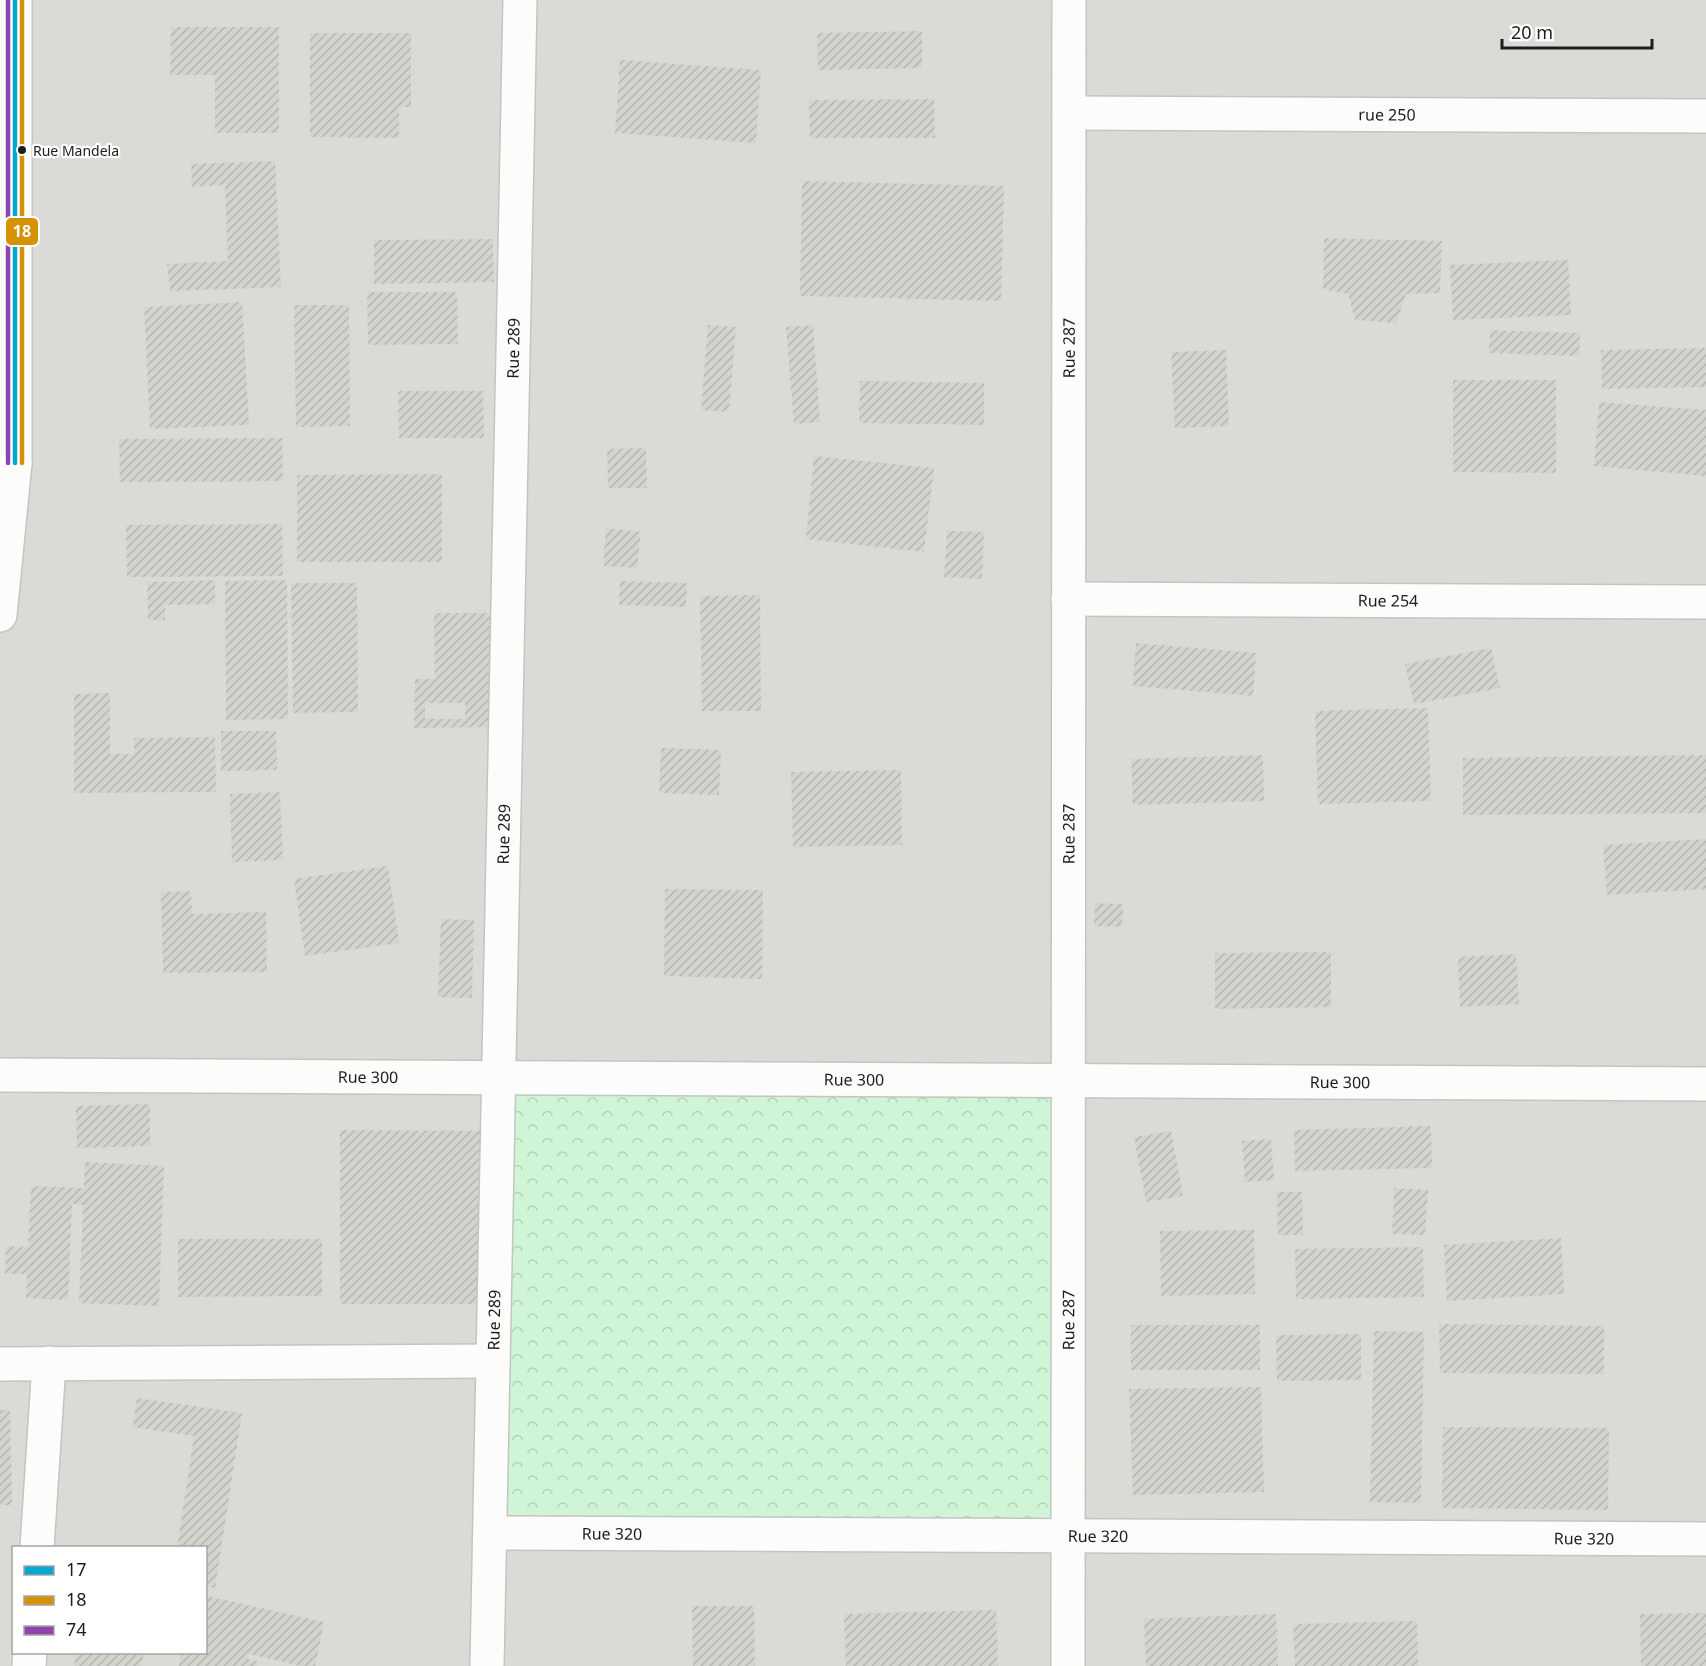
<svg xmlns="http://www.w3.org/2000/svg" width="1706" height="1666" font-family="'Noto Sans',sans-serif">
<defs>
<pattern id="park-crowns" width="20" height="18" patternUnits="userSpaceOnUse" patternTransform="scale(1.5)"><rect width="20" height="18" fill="#d0f5d6"/><path d="M2 6a3 3 0 1 1 6 0M12 15a3 3 0 1 1 6 0" fill="none" stroke="#b2d2b7"/></pattern>
<pattern id="building-hatch" width="6" height="6" patternUnits="userSpaceOnUse" patternTransform="scale(1.5)"><rect width="6" height="6" fill="#d4d3cd"/><path d="M-1 1l2-2M0 6l6-6M5 7l2-2" fill="none" stroke="#b6b5b0"/></pattern>
</defs>
<rect width="100%" height="100%" fill="#ecebe5"/>
<!-- residential -->
<path fill="#dbdad7" fill-rule="evenodd" d="M0,0H1706V1666H0ZM14,1548H206V1652H14Z"/>
<!-- park -->
<polygon fill="url(#park-crowns)" points="498,1078 1068,1081 1068,1536 490,1533"/>
<!-- building -->
<g fill="url(#building-hatch)" fill-rule="evenodd">
<polygon points="171,27 279,27 279,133 215,133 215,75 170,75"/>
<polygon points="922,31 922,68 818,70 817,33"/>
<polygon points="310,33 411,33 411,107 399,107 399,138 310,137"/>
<polygon points="620,60 761,70 756,143 615,133"/>
<polygon points="934,99 935,138 810,138 809,100"/>
<polygon points="275,161 281,287 170,291 167,264 228,261 225,185 192,187 191,164"/>
<polygon points="802,181 1004,186 1001,301 800,296"/>
<polygon points="1324,238 1442,241 1440,293 1406,294 1396,323 1355,320 1348,294 1323,289"/>
<polygon points="493,239 494,282 374,284 374,240"/>
<polygon points="1568,260 1571,315 1453,320 1450,265"/>
<polygon points="367,292 457,292 458,344 368,345"/>
<polygon points="242,302 249,425 150,429 144,307"/>
<polygon points="294,305 349,305 350,426 296,427"/>
<polygon points="708,325 736,327 729,412 701,410"/>
<polygon points="813,325 820,422 794,424 786,327"/>
<polygon points="1490,330 1580,333 1579,356 1489,353"/>
<polygon points="1706,348 1706,387 1602,389 1601,350"/>
<polygon points="1226,350 1229,426 1175,428 1171,352"/>
<polygon points="1453,380 1556,380 1556,473 1453,472"/>
<polygon points="860,381 984,383 984,425 859,423"/>
<polygon points="398,391 483,391 484,438 399,438"/>
<polygon points="1599,402 1706,410 1706,476 1594,466"/>
<polygon points="282,438 283,481 120,482 119,439"/>
<polygon points="646,448 647,488 608,488 607,449"/>
<polygon points="814,456 934,468 924,552 806,539"/>
<polygon points="442,474 442,562 297,562 297,475"/>
<polygon points="282,524 283,576 127,577 126,525"/>
<polygon points="606,528 641,532 637,568 603,566"/>
<polygon points="947,531 984,532 982,579 944,577"/>
<polygon points="215,580 215,604 165,605 165,620 148,620 147,582"/>
<polygon points="287,580 288,719 226,720 225,581"/>
<polygon points="620,581 687,583 686,607 619,605"/>
<polygon points="291,583 357,583 358,712 293,713"/>
<polygon points="760,595 761,711 702,711 700,596"/>
<path d="M434,613H495L496,727L414,728L415,679H435ZM425,703H465V719H425Z"/>
<polygon points="1136,643 1256,653 1253,696 1133,686"/>
<polygon points="1491,648 1500,688 1414,704 1405,664"/>
<polygon points="110,693 110,754 134,754 134,738 215,737 216,792 74,793 74,694"/>
<polygon points="1428,708 1431,801 1318,804 1315,711"/>
<polygon points="221,731 276,731 277,770 221,771"/>
<polygon points="661,748 721,750 719,795 659,793"/>
<polygon points="1263,755 1264,801 1133,805 1131,759"/>
<polygon points="1706,755 1706,813 1463,815 1463,758"/>
<polygon points="901,770 902,845 793,847 791,772"/>
<polygon points="280,792 283,860 232,862 230,794"/>
<polygon points="1706,839 1706,889 1607,895 1603,845"/>
<polygon points="388,866 399,943 305,956 294,879"/>
<polygon points="665,889 763,890 762,979 664,976"/>
<polygon points="191,891 192,914 266,912 267,972 163,973 161,892"/>
<polygon points="1095,903 1123,904 1122,927 1094,926"/>
<polygon points="441,919 474,920 472,998 438,997"/>
<polygon points="1331,952 1331,1007 1215,1009 1215,953"/>
<polygon points="1516,954 1519,1004 1460,1007 1458,957"/>
<polygon points="150,1104 150,1146 77,1148 76,1106"/>
<polygon points="1431,1126 1432,1168 1295,1171 1294,1130"/>
<polygon points="340,1130 484,1131 485,1304 340,1304"/>
<polygon points="1171,1131 1183,1196 1146,1202 1134,1137"/>
<polygon points="1271,1139 1274,1180 1245,1182 1242,1141"/>
<polygon points="85,1162 164,1166 159,1306 79,1303 83,1205 72,1204 68,1300 26,1298 27,1274 5,1274 6,1246 28,1247 31,1186 84,1188"/>
<polygon points="1394,1188 1428,1190 1425,1235 1392,1234"/>
<polygon points="1277,1192 1302,1192 1303,1235 1278,1235"/>
<polygon points="1254,1230 1255,1294 1161,1296 1160,1231"/>
<polygon points="1561,1238 1564,1294 1447,1301 1444,1245"/>
<polygon points="178,1239 322,1239 322,1296 178,1297"/>
<polygon points="1423,1247 1424,1297 1296,1299 1295,1249"/>
<polygon points="1439,1324 1604,1326 1604,1374 1440,1373"/>
<rect x="1131" y="1325" width="129" height="45"/>
<polygon points="1374,1331 1424,1332 1421,1503 1370,1502"/>
<polygon points="1361,1334 1361,1380 1277,1381 1276,1335"/>
<polygon points="1261,1387 1264,1492 1133,1495 1129,1389"/>
<polygon points="137,1398 242,1413 215,1588 206,1586 206,1548 177,1548 194,1436 133,1427"/>
<polygon points="0,1410 10,1410 12,1505 0,1505"/>
<polygon points="1443,1427 1609,1428 1608,1510 1442,1508"/>
<polygon points="206,1596 324,1622 315,1666 301,1666 248,1654 247,1659 258,1661 257,1666 179,1666 181,1652 206,1652"/>
<polygon points="692,1606 754,1606 755,1666 693,1666"/>
<polygon points="996,1610 998,1666 846,1666 844,1614"/>
<polygon points="1706,1613 1706,1666 1641,1666 1640,1614"/>
<polygon points="1276,1614 1278,1666 1146,1666 1144,1619"/>
<polygon points="1417,1621 1418,1666 1295,1666 1293,1624"/>
<polygon points="76,1652 144,1652 141,1666 74,1666"/>
</g>
<g fill="none" stroke-linecap="round" stroke-linejoin="round">
<defs>
<g id="minor">
<path id="s1" d="M1069,113L1706,116"/>
<path id="s2" d="M1068,599L1706,602"/>
<polyline points="0,615 15,463"/>
<path id="s3" d="M0,1075L1706,1084"/>
<polyline points="0,1364 493,1361"/>
<path id="s4" d="M490,1533L1706,1539"/>
<polyline points="37,1548 49,1363"/>
<polyline points="29,1666 30,1652"/>
<path id="s5" d="M487,1666L520,0"/>
<path id="s6" d="M1068,1666L1069,0"/>
</g>
<polyline id="tertiary" points="0,462 15,463 15,0"/>
</defs>
<!-- minor casing -->
<use href="#minor" stroke="#c4c4c1" stroke-width="36"/>
<!-- tertiary casing -->
<use href="#tertiary" stroke="#c4c4c1" stroke-width="36"/>
<!-- minor -->
<use href="#minor" stroke="#fcfcfb" stroke-width="33"/>
<!-- tertiary -->
<use href="#tertiary" stroke="#fcfcfb" stroke-width="33"/>
<defs>
<polyline id="bus-1" points="15,0 15,463"/>
<polyline id="bus-2" points="22,0 22,463"/>
<polyline id="bus-3" points="8,0 8,463"/>
</defs>
<!-- bus-1 casing -->
<use href="#bus-1" stroke="#fff" stroke-width="9"/>
<!-- bus-2 casing -->
<use href="#bus-2" stroke="#fff" stroke-width="9"/>
<!-- bus-3 casing -->
<use href="#bus-3" stroke="#fff" stroke-width="9"/>
<!-- bus-1 -->
<use href="#bus-1" stroke="#00a9ce" stroke-width="4.5"/>
<!-- bus-2 -->
<use href="#bus-2" stroke="#d69104" stroke-width="4.5"/>
<!-- bus-3 -->
<use href="#bus-3" stroke="#8e44ad" stroke-width="4.5"/>
</g>
<!-- markers -->
<circle fill="#1d1d1d" stroke="#fff" stroke-width="2" cx="22" cy="150" r="5"/>
<g text-anchor="middle" stroke-width="4.5" stroke-linejoin="round" paint-order="stroke">
<!-- bus labels -->
<g font-size="14" fill="#1d1d1d" stroke="#fff" text-anchor="start">
<text x="33" y="156">Rue Mandela</text>
</g>
<!-- street labels -->
<g font-size="16" fill="#1d1d1d" stroke="#fff">
<text dy="6" stroke="none"><textPath href="#s1" startOffset="318">rue 250</textPath></text>
<text dy="6" stroke="none"><textPath href="#s5" startOffset="1318">Rue 289</textPath></text>
<text dy="6" stroke="none"><textPath href="#s6" startOffset="1318">Rue 287</textPath></text>
<text dy="6" stroke="none"><textPath href="#s2" startOffset="320">Rue 254</textPath></text>
<text dy="6" stroke="none"><textPath href="#s5" startOffset="832">Rue 289</textPath></text>
<text dy="6" stroke="none"><textPath href="#s6" startOffset="832">Rue 287</textPath></text>
<text dy="6" stroke="none"><textPath href="#s3" startOffset="368">Rue 300</textPath></text>
<text dy="6" stroke="none"><textPath href="#s3" startOffset="854">Rue 300</textPath></text>
<text dy="6" stroke="none"><textPath href="#s3" startOffset="1340">Rue 300</textPath></text>
<text dy="6" stroke="none"><textPath href="#s5" startOffset="346">Rue 289</textPath></text>
<text dy="6" stroke="none"><textPath href="#s6" startOffset="346">Rue 287</textPath></text>
<text dy="6" stroke="none"><textPath href="#s4" startOffset="122">Rue 320</textPath></text>
<text dy="6" stroke="none"><textPath href="#s4" startOffset="608">Rue 320</textPath></text>
<text dy="6" stroke="none"><textPath href="#s4" startOffset="1094">Rue 320</textPath></text>
</g>
</g>
<rect stroke="#fff" stroke-width="2" x="5" y="217" width="34" height="29" rx="6" fill="#d69104"/>
<g font-size="16" text-anchor="middle" font-weight="bold" fill="#fff">
<text x="22" y="237">18</text>
</g>
<!-- legend -->
<rect x="12" y="1546" width="195" height="108" fill="#ffffff" stroke="#a5a5a5" stroke-width="1.5"/>
<rect x="24" y="1566" width="30" height="9" fill="#00a9ce" stroke="#a5a5a5" stroke-width="1.5"/>
<text x="66" y="1576" font-size="18" fill="#1d1d1d">17</text>
<rect x="24" y="1596" width="30" height="9" fill="#d69104" stroke="#a5a5a5" stroke-width="1.5"/>
<text x="66" y="1606" font-size="18" fill="#1d1d1d">18</text>
<rect x="24" y="1626" width="30" height="9" fill="#8e44ad" stroke="#a5a5a5" stroke-width="1.5"/>
<text x="66" y="1636" font-size="18" fill="#1d1d1d">74</text>
<!-- scale -->
<path d="M1502 39v9h150v-9" fill="none" stroke="#1d1d1d" stroke-width="3"/>
<text x="1511" y="39" font-size="18" fill="#1d1d1d" stroke="#ffffff" stroke-width="4.5" paint-order="stroke">20 m</text>
</svg>
